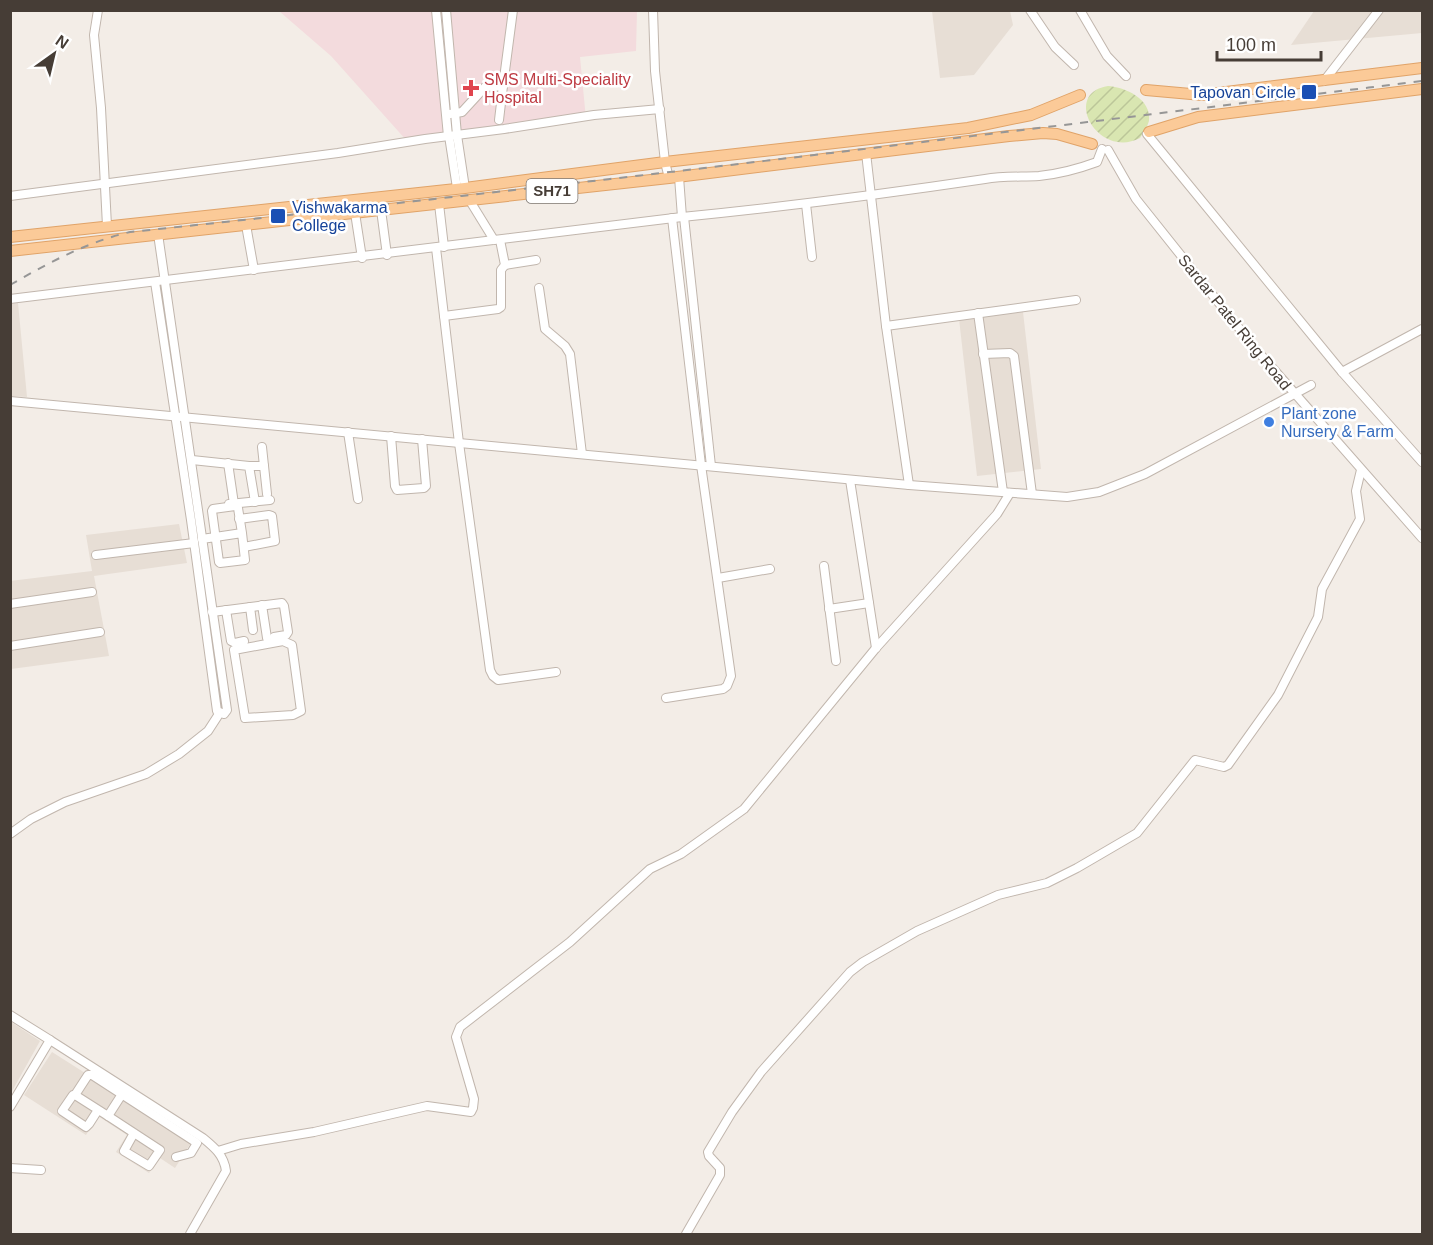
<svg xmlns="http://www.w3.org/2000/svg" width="1433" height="1245" font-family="Helvetica,sans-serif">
<defs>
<pattern id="garden-furrows" width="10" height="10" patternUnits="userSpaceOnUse" patternTransform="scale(1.5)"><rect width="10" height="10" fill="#d9e6b1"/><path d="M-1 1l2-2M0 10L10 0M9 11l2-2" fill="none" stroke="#bcc699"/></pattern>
</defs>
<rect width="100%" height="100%" fill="#f3ede7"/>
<!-- residential -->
<g fill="#e7ded5">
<polygon points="932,11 1010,11 1013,25 974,75 940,78"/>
<polygon points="1314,11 1422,11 1422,33 1291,45"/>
<polygon points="18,303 27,397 11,396 11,304"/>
<polygon points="1023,312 1041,469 977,476 959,319"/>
<polygon points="179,524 187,563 94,576 109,656 11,669 10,581 92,571 86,535"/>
<polygon points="11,1022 40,1041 11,1093"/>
<polygon points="52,1052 192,1141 175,1168 160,1158 149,1173 116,1152 127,1135 98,1116 86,1135 24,1095"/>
</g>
<!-- medical -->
<polygon fill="#f3dbdd" points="279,11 637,11 636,51 580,57 586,119 407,141 331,56"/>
<!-- garden -->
<path fill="url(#garden-furrows)" d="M1108,86C1125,87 1152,99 1149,121C1147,128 1143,133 1140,138C1098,160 1061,93 1108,86Z"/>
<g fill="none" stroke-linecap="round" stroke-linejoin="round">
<defs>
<g id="minor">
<polyline points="98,10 94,35 101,108 107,226"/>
<polyline points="436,10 448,136"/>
<polyline points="446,10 457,135 465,188"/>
<polyline points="653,10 655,71 665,162 669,178"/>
<polyline points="1030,10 1055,47 1074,65"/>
<polyline points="1080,10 1107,56 1126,76"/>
<polyline points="1324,81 1379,10"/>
<polyline points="503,86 513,10"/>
<polyline points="450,114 462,112 485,87 503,86 499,120"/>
<polyline points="1147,134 1342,372 1422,462"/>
<polyline points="449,136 457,188"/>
<polyline points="1108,150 1136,199 1254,347 1422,538"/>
<polyline points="866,153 886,326 909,485"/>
<polyline points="679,177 682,217"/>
<polyline points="10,196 338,153 425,139 504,129 594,115 660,109"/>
<polyline points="470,201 494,240"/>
<polyline points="439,204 444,247"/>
<polyline points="806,204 812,257"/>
<polyline points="381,210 387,255"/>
<polyline points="355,213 362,258"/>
<polyline points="684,217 711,466"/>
<polyline points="246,225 254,270"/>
<polyline points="436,248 459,443 490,670 493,676 498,680 556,672"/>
<polyline points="505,265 536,260"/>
<polyline points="155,282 191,520 217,711 224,714 227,710 158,234"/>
<polyline points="539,288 545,329 565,346 570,354 582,454"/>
<path d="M10,299L682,217C783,207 884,194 985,179C1003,176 1021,177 1039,176C1059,174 1078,169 1097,162L1102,149"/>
<polyline points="978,313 1003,492"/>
<polyline points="444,316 498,309 501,307 501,270 505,265 500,240"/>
<polyline points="886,326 1076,300"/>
<polyline points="983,354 1010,353 1014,356 1032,494"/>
<polyline points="1342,372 1422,329"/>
<polyline points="10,401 909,485 1067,497 1099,492 1145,474 1311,385"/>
<polyline points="348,432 358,499"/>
<polyline points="391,436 395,486 397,490 424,488 426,486 422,439"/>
<polyline points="192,460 249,466 255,502"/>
<polyline points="228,463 234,504"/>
<polyline points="249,466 264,466 262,447"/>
<polyline points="264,466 267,494"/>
<polyline points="850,480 876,648"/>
<polyline points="229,504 270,500"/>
<polyline points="239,519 269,515 272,516 275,541 244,547"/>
<polyline points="202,539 242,533 238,508 235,506 213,509 212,511 219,562 220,563 245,560 242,533"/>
<polyline points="96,555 194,543"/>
<polyline points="824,566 836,661"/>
<polyline points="718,578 770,569"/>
<polyline points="10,604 92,592"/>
<polyline points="262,605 267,638"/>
<polyline points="250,607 253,630"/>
<polyline points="829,609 869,603"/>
<polyline points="226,610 231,641 235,643 244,641"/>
<polyline points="212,612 282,603 284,606 288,632 286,635 274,637"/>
<polygon points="283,641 292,645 301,711 293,715 245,718 234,650"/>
<polyline points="10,646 100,632"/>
<polyline points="666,698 723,689 727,686 731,676 701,465 672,218"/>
<polyline points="10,834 31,819 65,802 146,774 179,754 208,731 219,714"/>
<polyline points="10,1015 50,1040 10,1107"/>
<path d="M50,1040L203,1138C214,1147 224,1155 226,1171L190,1234"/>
<polyline points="75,1095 88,1075 92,1075 197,1143 191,1153 176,1157"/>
<polyline points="98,1110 89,1124 86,1127 62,1111 73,1095 75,1095 108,1116 124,1091"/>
<polyline points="108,1116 160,1150 149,1166 124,1151 134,1133"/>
<polyline points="218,1151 241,1144 314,1132 427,1106 471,1112 473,1108 474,1099 456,1037 460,1027 570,942 650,869 681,854 744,809 876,648 997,514 1010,493"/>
<polyline points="10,1168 41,1170"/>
<polyline points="686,1234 720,1175 720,1168 709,1156 708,1152 732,1112 761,1072 850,972 863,962 917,931 998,895 1047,883 1077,868 1137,833 1195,760 1224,767 1228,765 1278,695 1318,617 1322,589 1360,519 1356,491 1361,470"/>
</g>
<g id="major">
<polyline points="1146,90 1202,95 1422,68"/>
<polyline points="1149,132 1198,117 1422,89"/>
<polyline points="10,237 465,188 665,162 968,128 1031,115 1080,95"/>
<polyline points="10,251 669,178 1009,136 1043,133 1057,134 1092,144"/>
</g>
</defs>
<!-- minor casing -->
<use href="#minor" stroke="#c1b6ad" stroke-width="10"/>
<!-- major casing -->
<use href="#major" stroke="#e0a368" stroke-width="12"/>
<!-- minor -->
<use href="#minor" stroke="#fff" stroke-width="8"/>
<!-- major -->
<use href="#major" stroke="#fbca98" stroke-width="10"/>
<!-- rail -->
<path stroke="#969696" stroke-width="2" stroke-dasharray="8 8" stroke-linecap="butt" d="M10,285C48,263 87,242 130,232C561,187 992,134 1422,81"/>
</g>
<!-- markers -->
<path fill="#e0444e" stroke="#fff" stroke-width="2" d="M468 79h6v6h6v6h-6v6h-6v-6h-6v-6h6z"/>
<g fill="#1a4fb4" stroke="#fff" stroke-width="2">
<rect x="1301" y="84" width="16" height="16" rx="3"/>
<rect x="270" y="208" width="16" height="16" rx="3"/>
</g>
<circle fill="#3f7fe0" stroke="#fff" stroke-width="2" cx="1269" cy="422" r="6"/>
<g text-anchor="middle" stroke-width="5" stroke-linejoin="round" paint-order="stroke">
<!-- shield labels -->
<rect fill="#fff" stroke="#7e7772" stroke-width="1.5" x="526.5" y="179" width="51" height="24" rx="4.5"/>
<g font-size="15" font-weight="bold" fill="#463d36">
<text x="552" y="196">SH71</text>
</g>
<!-- health labels -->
<g font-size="16" fill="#be3a42" stroke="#fff" text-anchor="start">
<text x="484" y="85">SMS Multi-Speciality<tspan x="484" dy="18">Hospital</tspan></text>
</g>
<!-- transit labels -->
<g font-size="16" fill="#164399" stroke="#fff" text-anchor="end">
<text x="1296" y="98">Tapovan Circle</text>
<text x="292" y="213" text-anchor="start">Vishwakarma<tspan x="292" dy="18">College</tspan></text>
</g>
<!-- street labels -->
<g font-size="16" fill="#463d36" stroke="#fff">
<text transform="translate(1235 322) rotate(51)" y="6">Sardar Patel Ring Road</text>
</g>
<!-- shop labels -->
<g font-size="16" fill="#366cbe" stroke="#fff" text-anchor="start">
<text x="1281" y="419">Plant zone<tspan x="1281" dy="18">Nursery &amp; Farm</tspan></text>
</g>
</g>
<!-- border -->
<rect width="1433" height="1245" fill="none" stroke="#463d36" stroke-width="24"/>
<!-- north arrow -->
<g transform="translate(54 54) rotate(34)" stroke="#ffffff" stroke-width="4.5" paint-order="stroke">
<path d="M0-4.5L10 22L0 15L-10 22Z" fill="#463d36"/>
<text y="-9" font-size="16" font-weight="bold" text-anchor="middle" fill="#463d36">N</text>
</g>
<!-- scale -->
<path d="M1217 51v9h104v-9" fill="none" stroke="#463d36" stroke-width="3"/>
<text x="1226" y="51" font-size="18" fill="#463d36" stroke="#ffffff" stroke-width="4.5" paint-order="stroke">100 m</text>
</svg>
